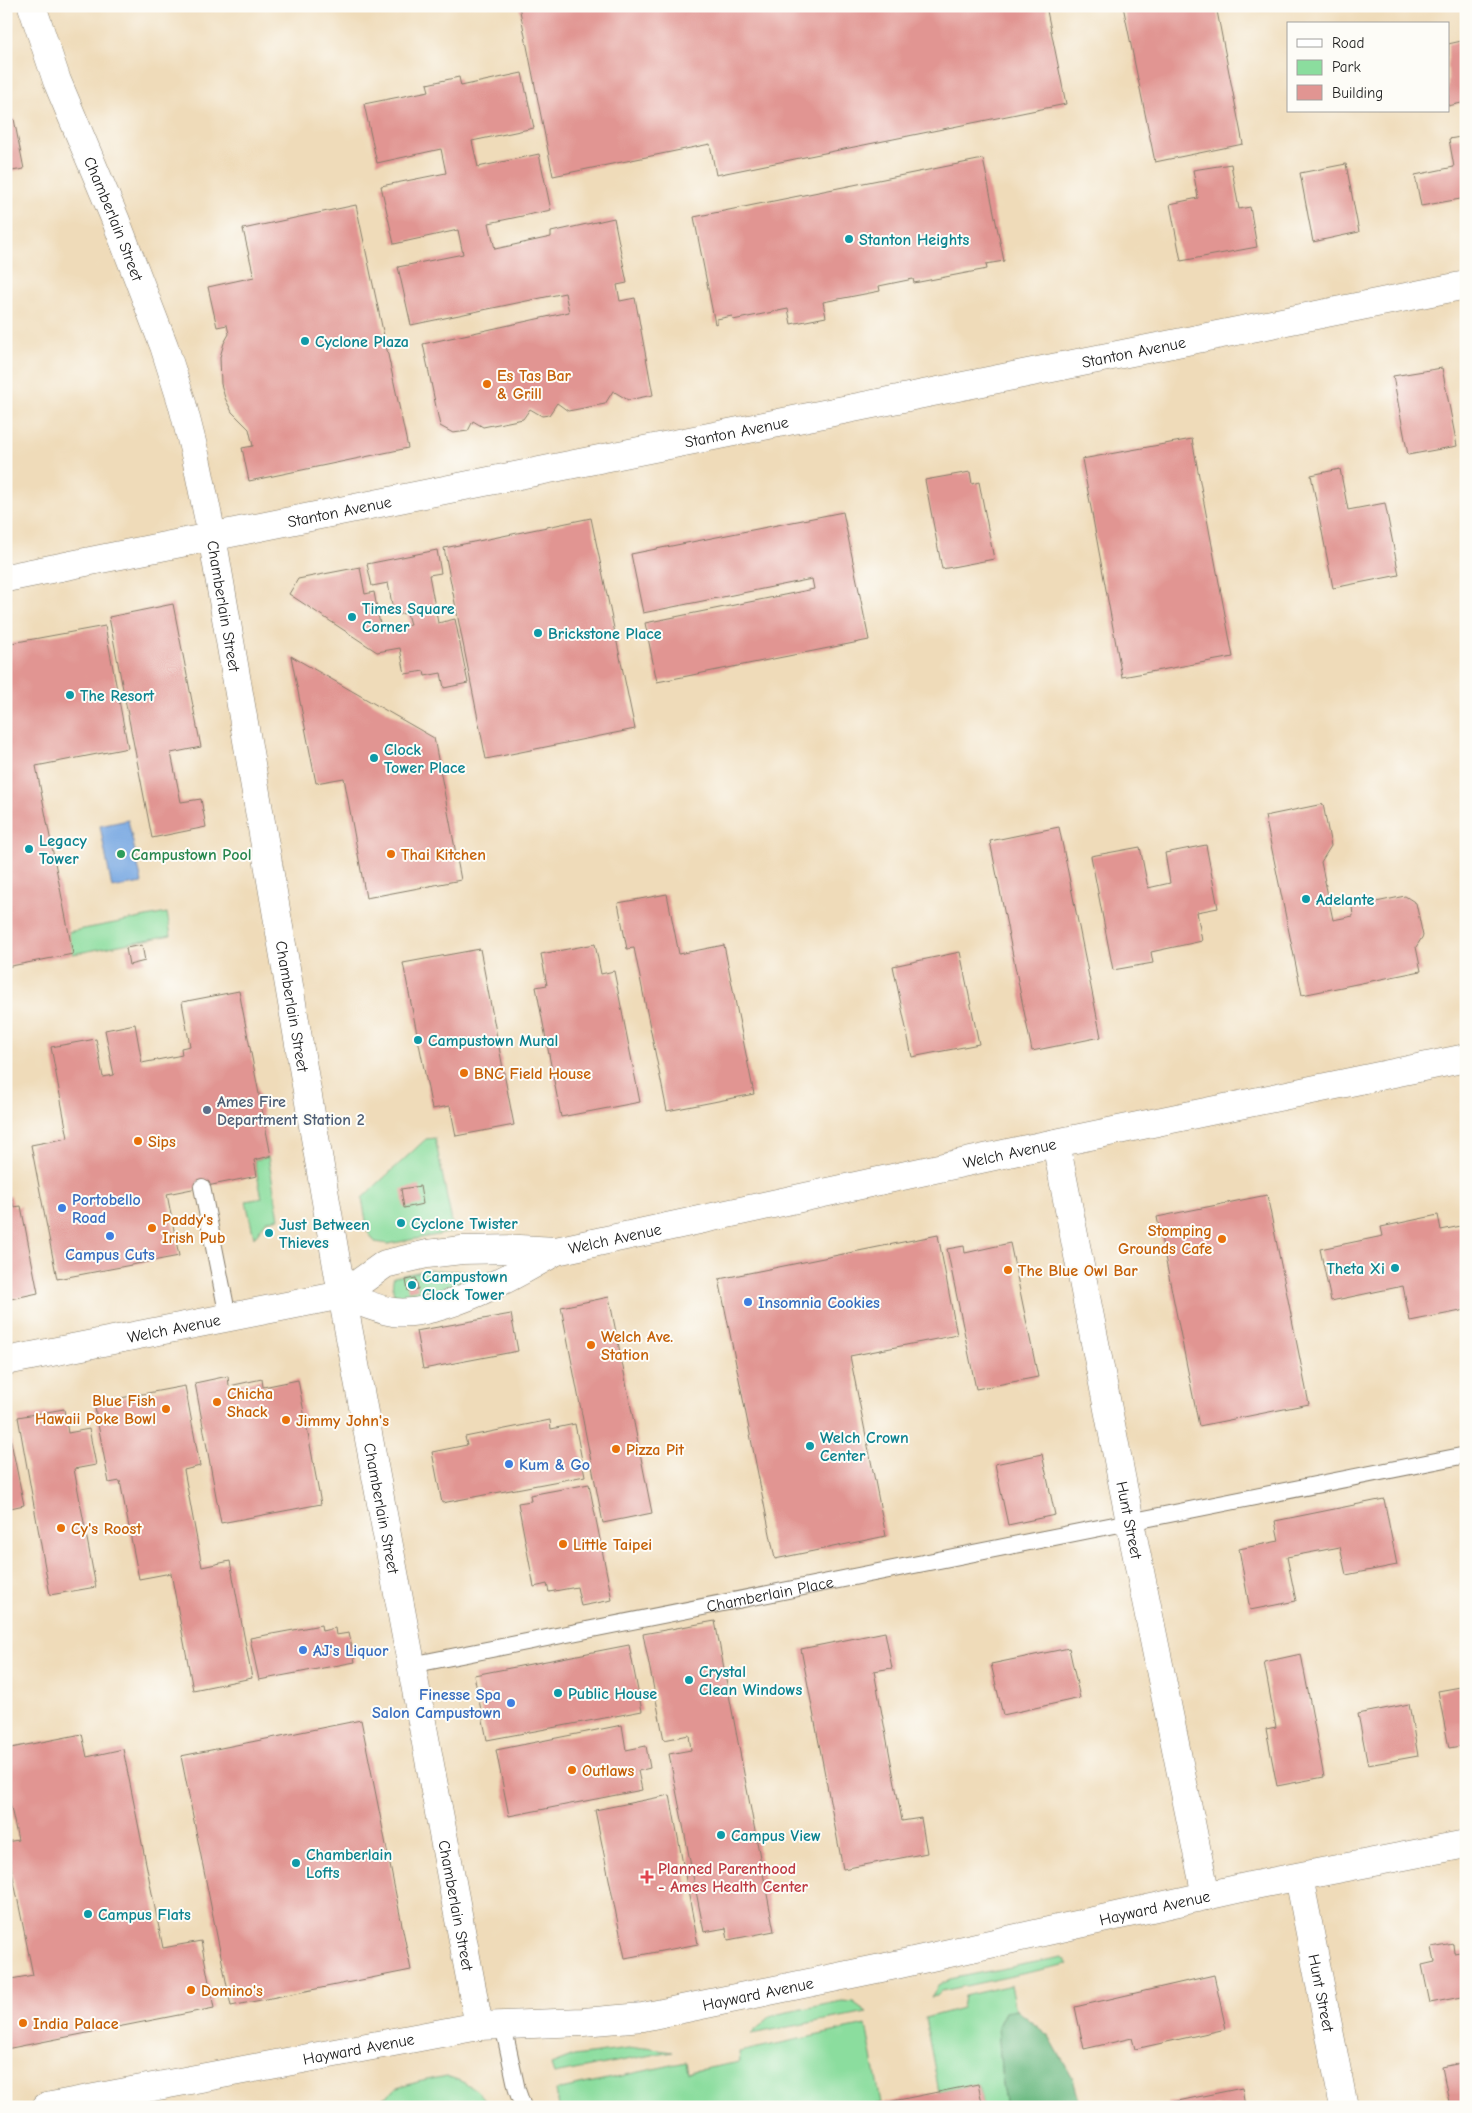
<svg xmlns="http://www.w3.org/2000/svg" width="1472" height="2113" font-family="'Comic Neue',sans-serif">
<rect width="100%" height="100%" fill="#fdfcf7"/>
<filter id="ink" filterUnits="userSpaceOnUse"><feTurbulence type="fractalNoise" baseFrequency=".02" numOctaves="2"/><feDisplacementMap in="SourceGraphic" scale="10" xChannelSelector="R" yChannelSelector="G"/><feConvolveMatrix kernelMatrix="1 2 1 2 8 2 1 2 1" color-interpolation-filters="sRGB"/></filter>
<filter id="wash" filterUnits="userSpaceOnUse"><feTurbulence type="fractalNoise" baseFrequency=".0096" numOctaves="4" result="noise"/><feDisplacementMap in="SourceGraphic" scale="20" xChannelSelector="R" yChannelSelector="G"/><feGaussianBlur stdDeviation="1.12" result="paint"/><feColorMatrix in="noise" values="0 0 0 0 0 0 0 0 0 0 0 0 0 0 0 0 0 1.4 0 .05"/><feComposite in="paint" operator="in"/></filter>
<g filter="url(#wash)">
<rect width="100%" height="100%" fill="#efdbb9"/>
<!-- green -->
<g fill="#8bdd9e" stroke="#547c5d">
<polygon points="167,913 171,935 73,954 68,932"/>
<polygon points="435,1138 454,1232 388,1244 375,1242 368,1232 362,1198 426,1139"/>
<polygon points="268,1157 279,1218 266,1221 254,1238 246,1201 262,1198 254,1160"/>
<path d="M427,1270L466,1271L468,1274L466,1278L433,1294L397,1300C393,1293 391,1284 394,1277Z"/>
<polygon points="1062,1957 1068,1964 942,1991 937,1996 931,1997 938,1986 950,1979"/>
<polygon points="1011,1985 1016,2010 1005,2012 998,2026 1002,2084 1006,2107 983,2107 978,2084 939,2092 925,2018 962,2008 964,1996"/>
<polygon points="842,2001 853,2002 867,2012 751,2034 770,2017 778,2014"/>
<polygon points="866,2025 881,2103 864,2107 559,2107 556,2090 686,2062 688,2072 740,2062 739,2052"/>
<polygon points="645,2047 672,2051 554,2074 551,2065 574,2056"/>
<path d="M446,2076C463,2081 482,2089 489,2107H346L373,2101L385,2097L397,2088L418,2082Z"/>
</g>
<!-- forest -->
<polygon fill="#70bc85" stroke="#466c50" points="1016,2010 1049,2036 1073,2079 1081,2107 1006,2107 1002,2084 998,2026 1005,2012"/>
<!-- water -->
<polygon fill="#78a8e2" stroke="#4a627f" points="128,820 142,883 112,888 100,826"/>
<g id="blocks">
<!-- building -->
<g fill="#e19592">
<polygon points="519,6 1046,6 1066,104 716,175 710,144 553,176"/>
<polygon points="1123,6 1216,6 1243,144 1155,162"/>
<polygon points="1466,40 1466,102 1448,106 1448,44"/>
<polygon points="522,73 534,128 472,141 478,167 539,154 551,210 489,223 495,249 551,237 551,232 614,218 627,283 617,285 620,301 635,298 653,395 628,400 613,391 605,404 568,411 557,403 549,415 542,416 530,409 523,419 483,427 473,421 468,431 453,433 440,426 423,344 569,312 565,293 411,325 398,267 463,254 458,230 394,244 381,186 446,173 441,149 377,163 364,104 429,91 427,84 459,77 461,86"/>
<polygon points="14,119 24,169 6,172 6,121"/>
<polygon points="1466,136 1466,198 1421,206 1415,175 1454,167 1449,139"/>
<polygon points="983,159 1004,261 986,264 987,269 914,283 913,279 879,286 880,291 823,302 826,317 791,324 788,309 733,320 732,316 717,319 717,323 715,324 694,217"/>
<polygon points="1231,164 1239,209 1250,207 1257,247 1181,261 1170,204 1198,198 1193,170"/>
<polygon points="1346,164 1359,232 1313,242 1300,173"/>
<polygon points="356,205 408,448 249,481 242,448 253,446 249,429 232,412 225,398 221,384 220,357 224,343 229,334 227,325 217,327 208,287 254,277 243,229"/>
<polygon points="1442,368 1457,446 1408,455 1393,376"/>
<polygon points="1192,439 1233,657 1122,677 1082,459"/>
<polygon points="1340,469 1348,510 1385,503 1399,575 1333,588 1311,475"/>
<polygon points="970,472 972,484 979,482 994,559 942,569 925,480"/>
<polygon points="843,512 869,640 657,682 645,623 814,589 812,579 643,613 631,554"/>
<polygon points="591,518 635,729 486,759 444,548"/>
<polygon points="437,550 441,573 429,575 438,623 455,619 468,683 444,688 441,673 425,676 424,671 405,674 400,648 377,652 289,594 298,579 360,567 365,594 374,592 381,630 410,625 407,613 394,615 388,583 372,586 367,564"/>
<polygon points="173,604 201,747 171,753 181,802 201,799 206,827 152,838 109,617"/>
<polygon points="105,626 128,748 36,766 73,954 6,967 6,644"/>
<polygon points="291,656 434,738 461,880 366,898 344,778 316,783"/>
<polygon points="1323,804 1331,846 1321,862 1333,920 1353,916 1352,907 1405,896 1416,903 1423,936 1416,947 1421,971 1302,995 1265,816"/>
<polygon points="1059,827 1101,1037 1032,1051 990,841"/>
<polygon points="1206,845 1218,908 1197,912 1202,941 1151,952 1153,963 1113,970 1091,856 1140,847 1148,888 1170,883 1165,853"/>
<polygon points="667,894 679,954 724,945 754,1094 667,1111 634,948 627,949 618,903"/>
<polygon points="595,944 601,974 614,971 640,1102 561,1117 536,987 547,985 541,954"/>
<polygon points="142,945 145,961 129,965 126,948"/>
<polygon points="480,949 514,1125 456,1136 450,1106 432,1109 403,963"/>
<polygon points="960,952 979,1044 912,1057 893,966"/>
<polygon points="239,991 271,1156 254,1160 257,1176 167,1194 179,1256 57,1279 31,1145 68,1138 51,1047 96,1039 103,1077 114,1075 105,1030 135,1024 142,1063 182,1055 181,1048 190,1046 182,1002"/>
<polygon points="420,1186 423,1204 404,1208 401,1189"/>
<polygon points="1267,1195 1309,1404 1199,1426 1157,1217"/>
<polygon points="11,1196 14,1207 21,1206 38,1293 6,1300 6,1197"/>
<polygon points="1438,1215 1441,1230 1466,1225 1466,1310 1410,1321 1403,1286 1331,1301 1320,1249 1383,1236 1381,1227"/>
<polygon points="938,1235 957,1335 850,1356 886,1536 775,1559 719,1279"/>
<polygon points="1010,1243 1038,1377 976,1389 947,1249 964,1246 965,1253"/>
<polygon points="416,1278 418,1289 408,1291 406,1280"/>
<polygon points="609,1297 652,1513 603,1523 561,1307"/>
<polygon points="511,1314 518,1351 423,1369 416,1331"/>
<polygon points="228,1376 229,1386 262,1379 263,1387 298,1380 321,1504 221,1523 195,1383"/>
<polygon points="185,1386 200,1466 184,1470 202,1567 230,1561 252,1678 193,1690 171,1573 139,1579 120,1481 109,1483 94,1403"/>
<polygon points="64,1409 68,1433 89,1429 96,1465 74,1469 96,1587 50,1595 18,1417"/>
<polygon points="6,1417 24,1505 6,1509"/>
<polygon points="550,1420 551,1429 575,1424 585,1476 442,1503 432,1452 467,1445 465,1437"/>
<polygon points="1042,1454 1055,1515 1008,1525 995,1464"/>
<polygon points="589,1484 612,1600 581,1606 577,1587 549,1592 547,1584 534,1587 518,1503 531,1501 530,1495"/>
<polygon points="1384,1499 1397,1565 1346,1575 1340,1547 1287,1557 1296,1601 1250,1610 1239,1549 1279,1541 1275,1521"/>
<polygon points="715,1621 774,1931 728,1940 726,1928 704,1932 669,1754 691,1750 689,1735 664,1740 643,1634"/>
<polygon points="321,1625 322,1631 335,1628 336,1635 349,1633 355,1662 259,1680 250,1638"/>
<polygon points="885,1632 892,1668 874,1671 902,1821 921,1818 927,1853 843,1869 801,1649"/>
<polygon points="629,1645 642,1711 487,1740 474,1675"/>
<polygon points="1069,1648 1080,1698 1003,1715 991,1664"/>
<polygon points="1301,1654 1324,1777 1277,1786 1266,1729 1276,1727 1264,1662"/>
<polygon points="1466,1686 1466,1745 1449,1748 1438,1691"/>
<polygon points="1409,1704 1418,1756 1368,1765 1358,1714"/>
<polygon points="361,1720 411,1970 231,2006 181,1756"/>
<polygon points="622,1725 626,1750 646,1746 650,1768 638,1771 642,1790 509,1816 496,1750"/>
<polygon points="82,1734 87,1757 123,1749 163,1948 201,1941 214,2008 6,2049 6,1980 33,1975 6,1842 18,1840 6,1784 6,1749"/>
<polygon points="670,1795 698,1944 625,1958 595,1810"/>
<polygon points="1453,1944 1454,1953 1466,1951 1466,1996 1430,2003 1422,1965 1435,1962 1432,1948"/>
<polygon points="1214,1975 1226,2029 1135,2049 1132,2038 1084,2049 1075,2007"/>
<polygon points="1466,2062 1466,2107 1450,2107 1442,2067"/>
<polygon points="978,2084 983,2107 869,2107 868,2106"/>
<polygon points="1242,2088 1245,2107 1169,2107 1168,2103"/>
</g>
</g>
</g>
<g filter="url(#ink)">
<use href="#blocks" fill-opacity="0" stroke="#867c6a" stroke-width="1"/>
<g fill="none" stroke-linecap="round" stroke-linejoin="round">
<defs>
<g id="service">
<polyline points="202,1187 228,1317"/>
<path id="s1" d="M411,1665L1466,1455"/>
<polyline points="503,2025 517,2090 523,2107"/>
</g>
<g id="minor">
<path id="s2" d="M32,6L57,81L116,221L164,346L182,403L196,458L212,536L342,1295L479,2026"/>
<path id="s3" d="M6,578L1466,285"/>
<path id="s4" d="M1056,1143L1132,1532L1206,1896"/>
<path d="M342,1295C358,1301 375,1309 393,1312C440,1318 516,1275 556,1251"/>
<path id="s5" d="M6,1361L342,1295L385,1264L427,1254L462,1250L519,1249L556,1251L1022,1150L1466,1058"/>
<path id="s6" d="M1299,1877L1344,2107"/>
<path id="s7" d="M46,2107L479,2026L583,2022L643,2017L891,1966L1255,1885L1466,1844"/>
</g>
</defs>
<!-- service casing -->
<use href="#service" stroke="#867c6a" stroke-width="18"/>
<!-- minor casing -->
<use href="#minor" stroke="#867c6a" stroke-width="29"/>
<!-- service -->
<use href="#service" stroke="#fff" stroke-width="16"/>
<!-- minor -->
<use href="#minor" stroke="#fff" stroke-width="28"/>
</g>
</g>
<!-- markers -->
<g fill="#0f9aa8" stroke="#fdfcf7" stroke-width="2">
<circle cx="849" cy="239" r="5"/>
<circle cx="305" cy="341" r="5"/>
<circle cx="352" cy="617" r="5"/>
<circle cx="538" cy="633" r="5"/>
<circle cx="70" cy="695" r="5"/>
<circle cx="374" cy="758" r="5"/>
<circle cx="29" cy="849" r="5"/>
<circle cx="1306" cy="899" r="5"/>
<circle cx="418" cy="1040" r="5"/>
<circle cx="401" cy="1223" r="5"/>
<circle cx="269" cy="1233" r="5"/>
<circle cx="1395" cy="1268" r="5"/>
<circle cx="412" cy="1285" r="5"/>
<circle cx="810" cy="1446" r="5"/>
<circle cx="689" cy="1680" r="5"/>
<circle cx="558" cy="1693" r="5"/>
<circle cx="721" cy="1835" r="5"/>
<circle cx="296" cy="1863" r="5"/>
<circle cx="88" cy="1914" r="5"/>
</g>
<g fill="#e8710a" stroke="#fdfcf7" stroke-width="2">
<circle cx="487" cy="384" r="5"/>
<circle cx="391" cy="854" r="5"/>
<circle cx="464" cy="1073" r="5"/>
<circle cx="138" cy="1141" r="5"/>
<circle cx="152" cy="1228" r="5"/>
<circle cx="1222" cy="1239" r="5"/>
<circle cx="1008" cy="1270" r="5"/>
<circle cx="591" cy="1345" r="5"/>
<circle cx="217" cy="1402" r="5"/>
<circle cx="166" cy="1409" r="5"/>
<circle cx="286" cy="1420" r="5"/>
<circle cx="616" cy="1449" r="5"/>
<circle cx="61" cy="1528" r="5"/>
<circle cx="563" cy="1544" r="5"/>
<circle cx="572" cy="1770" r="5"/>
<circle cx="191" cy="1990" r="5"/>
<circle cx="23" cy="2023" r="5"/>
</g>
<circle fill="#2e9e5b" stroke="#fdfcf7" stroke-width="2" cx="121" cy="854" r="5"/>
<circle fill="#5c6f8a" stroke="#fdfcf7" stroke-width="2" cx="207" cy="1110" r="5"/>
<g fill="#3f7fe0" stroke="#fdfcf7" stroke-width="2">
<circle cx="62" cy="1208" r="5"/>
<circle cx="110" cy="1236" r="5"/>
<circle cx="748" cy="1302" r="5"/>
<circle cx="509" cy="1464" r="5"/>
<circle cx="303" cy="1650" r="5"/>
<circle cx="511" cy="1703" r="5"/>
</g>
<path fill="#e0444e" stroke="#fdfcf7" stroke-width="2" d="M644.5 1869.5h5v5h5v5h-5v5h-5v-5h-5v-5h5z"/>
<g text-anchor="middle" stroke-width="4" stroke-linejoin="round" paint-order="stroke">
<!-- street labels -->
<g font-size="16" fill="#1c1c1c" stroke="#fdfcf7">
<text dy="6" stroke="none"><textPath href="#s2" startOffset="228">Chamberlain Street</textPath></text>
<text dy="6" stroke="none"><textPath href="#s3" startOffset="1150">Stanton Avenue</textPath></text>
<text dy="6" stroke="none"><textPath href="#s3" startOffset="745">Stanton Avenue</textPath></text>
<text dy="6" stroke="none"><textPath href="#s3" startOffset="340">Stanton Avenue</textPath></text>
<text dy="6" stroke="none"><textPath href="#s2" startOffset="632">Chamberlain Street</textPath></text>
<text dy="6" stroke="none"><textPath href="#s2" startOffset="1038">Chamberlain Street</textPath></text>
<text dy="6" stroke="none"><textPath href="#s5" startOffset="1032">Welch Avenue</textPath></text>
<text dy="6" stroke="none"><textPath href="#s5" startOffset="628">Welch Avenue</textPath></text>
<text dy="6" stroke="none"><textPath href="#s5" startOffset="171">Welch Avenue</textPath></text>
<text dy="6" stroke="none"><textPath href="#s2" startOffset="1548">Chamberlain Street</textPath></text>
<text dy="6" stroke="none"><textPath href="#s4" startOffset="384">Hunt Street</textPath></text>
<text dy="6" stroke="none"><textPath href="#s1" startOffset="366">Chamberlain Place</textPath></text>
<text dy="6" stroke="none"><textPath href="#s2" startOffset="1952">Chamberlain Street</textPath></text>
<text dy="6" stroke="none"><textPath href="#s7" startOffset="1128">Hayward Avenue</textPath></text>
<text dy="6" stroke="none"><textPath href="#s6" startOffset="118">Hunt Street</textPath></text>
<text dy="6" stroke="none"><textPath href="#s7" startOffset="722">Hayward Avenue</textPath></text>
<text dy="6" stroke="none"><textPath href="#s7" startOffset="318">Hayward Avenue</textPath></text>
</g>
<!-- culture labels -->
<g font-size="16" font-weight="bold" fill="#0d838f" stroke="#fdfcf7" text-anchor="start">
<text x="859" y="245">Stanton Heights</text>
<text x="315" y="347">Cyclone Plaza</text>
<text x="362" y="614">Times Square<tspan x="362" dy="18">Corner</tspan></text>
<text x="548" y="639">Brickstone Place</text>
<text x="80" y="701">The Resort</text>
<text x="384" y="755">Clock<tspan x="384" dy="18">Tower Place</tspan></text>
<text x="39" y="846">Legacy<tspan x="39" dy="18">Tower</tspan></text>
<text x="1316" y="905">Adelante</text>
<text x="428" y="1046">Campustown Mural</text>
<text x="411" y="1229">Cyclone Twister</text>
<text x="279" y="1230">Just Between<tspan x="279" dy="18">Thieves</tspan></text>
<text x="1385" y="1274" text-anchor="end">Theta Xi</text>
<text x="422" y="1282">Campustown<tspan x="422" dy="18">Clock Tower</tspan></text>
<text x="820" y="1443">Welch Crown<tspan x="820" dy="18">Center</tspan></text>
<text x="699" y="1677">Crystal<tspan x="699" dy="18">Clean Windows</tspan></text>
<text x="568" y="1699">Public House</text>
<text x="731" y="1841">Campus View</text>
<text x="306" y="1860">Chamberlain<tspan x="306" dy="18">Lofts</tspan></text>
<text x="98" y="1920">Campus Flats</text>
</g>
<!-- food labels -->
<g font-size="16" font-weight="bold" fill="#c56008" stroke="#fdfcf7" text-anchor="start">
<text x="497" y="381">Es Tas Bar<tspan x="497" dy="18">&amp; Grill</tspan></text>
<text x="401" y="860">Thai Kitchen</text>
<text x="474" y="1079">BNC Field House</text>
<text x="148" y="1147">Sips</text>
<text x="162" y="1225">Paddy's<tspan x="162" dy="18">Irish Pub</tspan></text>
<text x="1212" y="1236" text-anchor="end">Stomping<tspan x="1212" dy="18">Grounds Cafe</tspan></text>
<text x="1018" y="1276">The Blue Owl Bar</text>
<text x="601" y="1342">Welch Ave.<tspan x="601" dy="18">Station</tspan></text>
<text x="227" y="1399">Chicha<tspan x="227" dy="18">Shack</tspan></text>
<text x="156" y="1406" text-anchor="end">Blue Fish<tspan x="156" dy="18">Hawaii Poke Bowl</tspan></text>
<text x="296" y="1426">Jimmy John's</text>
<text x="626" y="1455">Pizza Pit</text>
<text x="71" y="1534">Cy's Roost</text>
<text x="573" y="1550">Little Taipei</text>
<text x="582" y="1776">Outlaws</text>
<text x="201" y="1996">Domino's</text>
<text x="33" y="2029">India Palace</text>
</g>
<!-- leisure labels -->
<g font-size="16" font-weight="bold" fill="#27864d" stroke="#fdfcf7" text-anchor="start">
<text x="131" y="860">Campustown Pool</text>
</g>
<!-- service labels -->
<g font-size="16" font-weight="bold" fill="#4e5e75" stroke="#fdfcf7" text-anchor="start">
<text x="217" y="1107">Ames Fire<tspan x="217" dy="18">Department Station 2</tspan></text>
</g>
<!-- shop labels -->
<g font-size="16" font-weight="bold" fill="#366cbe" stroke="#fdfcf7" text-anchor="start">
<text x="72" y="1205">Portobello<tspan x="72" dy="18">Road</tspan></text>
<text x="110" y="1260" text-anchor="middle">Campus Cuts</text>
<text x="758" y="1308">Insomnia Cookies</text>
<text x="519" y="1470">Kum &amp; Go</text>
<text x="313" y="1656">AJ's Liquor</text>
<text x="501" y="1700" text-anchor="end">Finesse Spa<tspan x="501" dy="18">Salon Campustown</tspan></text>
</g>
<!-- health labels -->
<g font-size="16" font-weight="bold" fill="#be3a42" stroke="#fdfcf7" text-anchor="start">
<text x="658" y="1874">Planned Parenthood<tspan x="658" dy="18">- Ames Health Center</tspan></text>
</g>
</g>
<!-- margin -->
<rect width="1472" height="2113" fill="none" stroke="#fdfcf7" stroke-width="25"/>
<!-- legend -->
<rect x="1287" y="22" width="162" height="90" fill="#fdfcf7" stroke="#a3a29f"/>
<rect x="1297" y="39" width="25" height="8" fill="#ffffff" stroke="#a3a29f"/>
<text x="1332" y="48" font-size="15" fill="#1c1c1c">Road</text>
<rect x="1297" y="60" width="25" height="15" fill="#8bdd9e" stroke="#a3a29f"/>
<text x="1332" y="72" font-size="15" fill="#1c1c1c">Park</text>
<rect x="1297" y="85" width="25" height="15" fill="#e19592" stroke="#a3a29f"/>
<text x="1332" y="98" font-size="15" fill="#1c1c1c">Building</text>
</svg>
